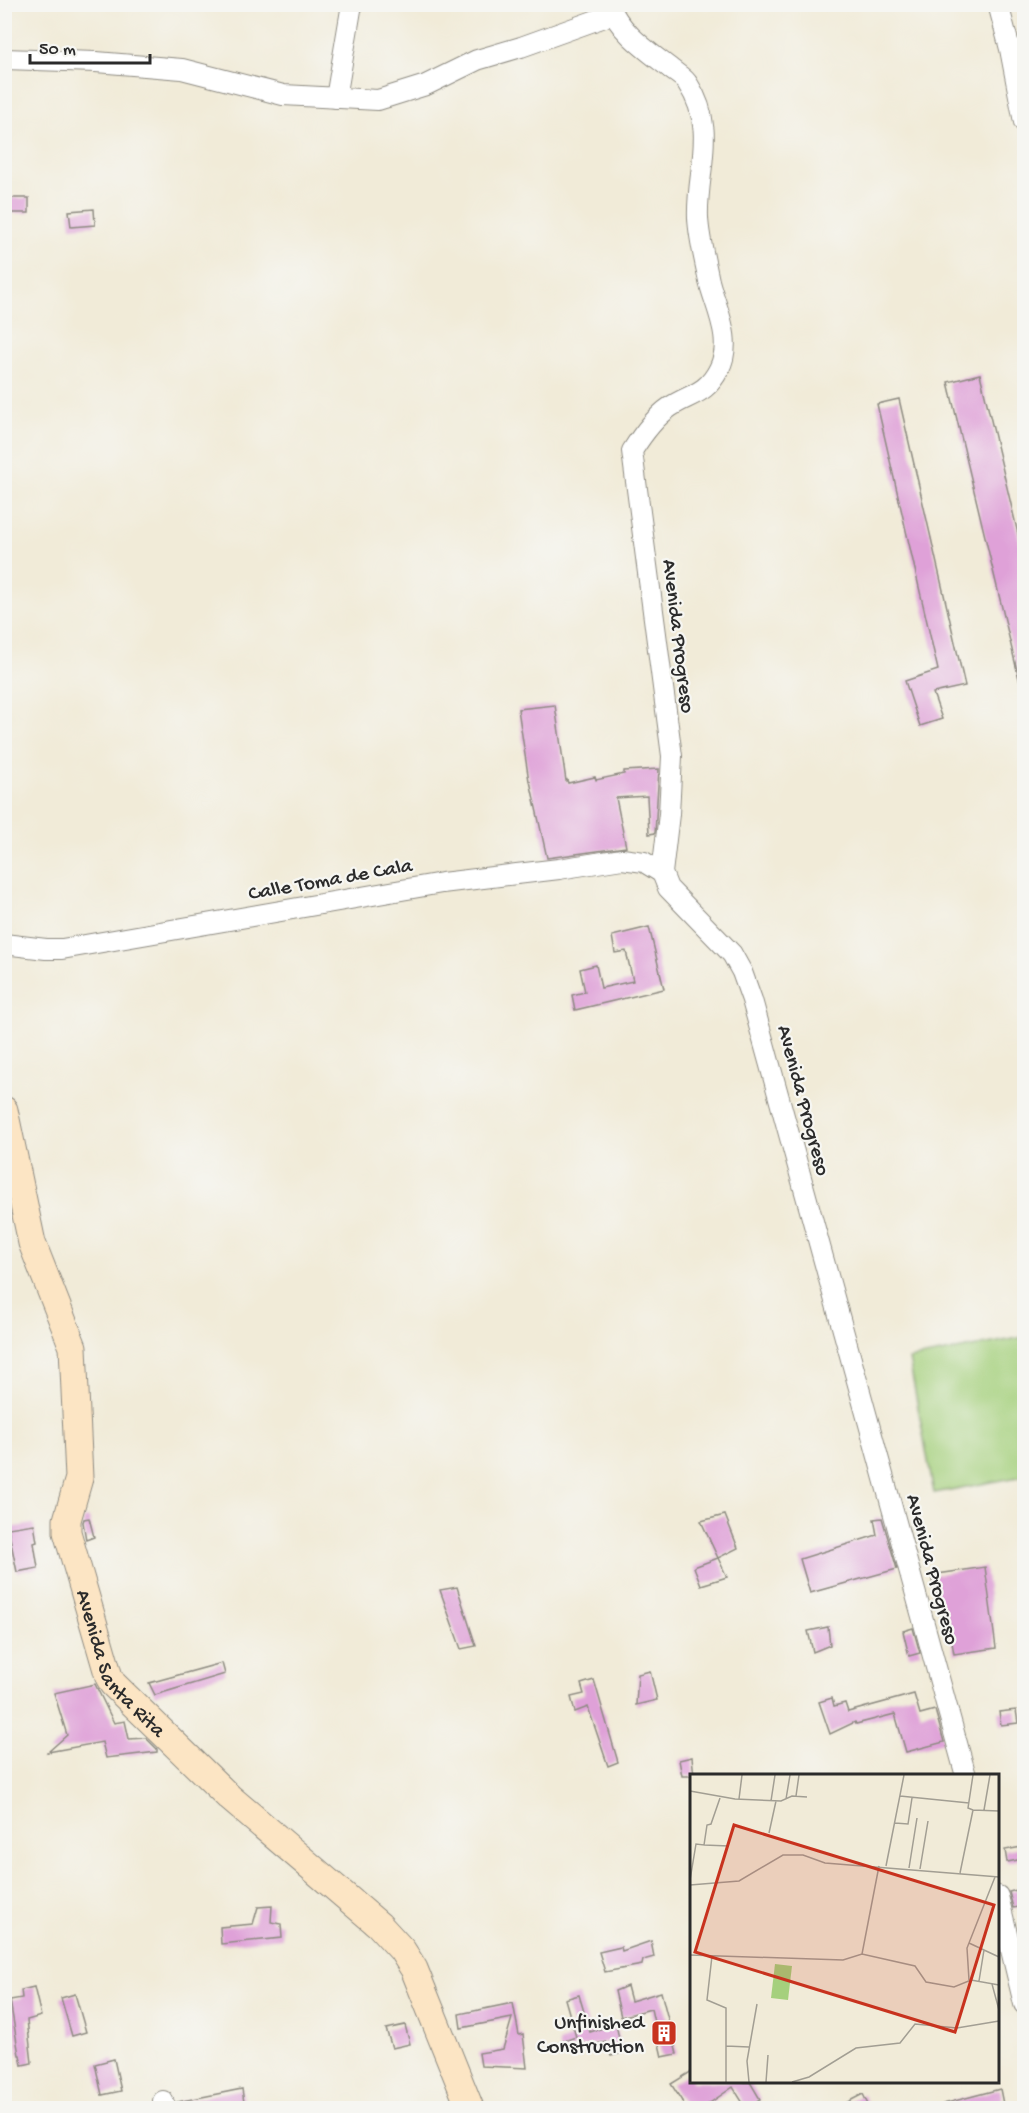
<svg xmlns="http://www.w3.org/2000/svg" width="1029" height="2113" font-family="'Gochi Hand',sans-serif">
<rect width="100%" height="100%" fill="#f6f6f2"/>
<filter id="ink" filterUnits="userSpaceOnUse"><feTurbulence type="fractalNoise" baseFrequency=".0167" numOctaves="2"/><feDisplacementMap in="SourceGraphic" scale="12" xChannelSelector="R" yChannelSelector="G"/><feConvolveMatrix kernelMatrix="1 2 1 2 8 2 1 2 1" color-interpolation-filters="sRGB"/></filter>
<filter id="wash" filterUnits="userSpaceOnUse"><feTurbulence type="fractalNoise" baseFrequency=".008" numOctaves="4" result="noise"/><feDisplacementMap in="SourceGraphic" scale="24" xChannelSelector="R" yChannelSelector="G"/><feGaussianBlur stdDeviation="1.35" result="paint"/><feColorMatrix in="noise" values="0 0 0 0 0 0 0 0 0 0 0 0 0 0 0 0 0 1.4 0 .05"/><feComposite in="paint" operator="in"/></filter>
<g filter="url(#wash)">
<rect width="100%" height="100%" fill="#f1ebd8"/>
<!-- pitch -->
<polygon fill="#a5d07d" stroke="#687e54" stroke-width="1.5" points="1024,1337 1024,1476 934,1493 909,1359"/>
<g id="blocks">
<!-- building -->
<g fill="#dfa1d8">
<rect x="8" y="198" width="21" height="15"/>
<polygon points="94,209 95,225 71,227 69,211"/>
<polygon points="980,374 1024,559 1024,682 1020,683 948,382"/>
<polygon points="899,399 965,686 933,693 942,719 920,726 905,681 938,670 877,404"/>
<polygon points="555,705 566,781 567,780 568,783 595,777 596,780 624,774 624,771 659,769 655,833 649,834 647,796 616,798 626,847 547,858 530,781 529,781 518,709"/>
<polygon points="649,927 664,989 575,1010 572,995 585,992 580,969 596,965 601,988 633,981 626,951 615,953 612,936"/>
<polygon points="725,1515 738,1548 718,1558 701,1521"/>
<polygon points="89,1518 94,1537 86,1540 83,1522 84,1519"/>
<polygon points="882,1518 897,1569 810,1593 800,1559 877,1535 874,1519"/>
<polygon points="34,1524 37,1542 34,1543 38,1568 17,1572 8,1528"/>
<polygon points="718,1558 727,1577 701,1585 694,1567"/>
<polygon points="985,1567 996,1648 954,1654 948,1619 941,1620 937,1591 934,1591 931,1575"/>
<polygon points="457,1587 476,1646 461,1649 440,1590"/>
<polygon points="828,1627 830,1645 813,1652 808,1631"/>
<polygon points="913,1628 920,1653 909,1656 903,1631"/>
<polygon points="222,1663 225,1674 155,1695 149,1683"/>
<polygon points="650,1671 657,1700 636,1705 638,1674"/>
<polygon points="594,1680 618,1762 608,1766 588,1707 575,1712 571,1697 584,1694 581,1684"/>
<polygon points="95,1684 114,1723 125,1721 129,1739 146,1738 157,1749 157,1752 106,1758 102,1742 48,1752 67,1735 54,1693"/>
<polygon points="914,1694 920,1714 935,1710 944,1742 906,1752 895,1714 856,1724 855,1722 830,1734 819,1702 832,1698 834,1706 845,1703 848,1712"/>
<polygon points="1016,1710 1018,1723 1001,1725 999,1712"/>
<polygon points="692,1757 694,1776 682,1776 679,1760"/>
<polygon points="1022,1847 1023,1859 1007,1862 1005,1850"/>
<polygon points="1024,1888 1024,1906 1013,1908 1009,1892"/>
<polygon points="272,1906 271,1922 281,1924 282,1938 221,1944 220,1927 253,1924 258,1907"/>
<polygon points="651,1941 654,1957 643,1960 642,1965 605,1972 599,1952 621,1947 622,1951"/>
<polygon points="627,1986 631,2001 661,1992 677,2054 662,2057 651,2009 621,2017 615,1991"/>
<polygon points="34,1987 41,2016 27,2020 32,2063 22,2065 20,2055 19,2055 10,2000 22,1998 21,1990"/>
<polygon points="75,1994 86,2032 72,2036 61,1998"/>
<polygon points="579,1995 590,2032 616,2024 622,2053 611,2056 606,2042 560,2051 558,2043 576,2037 565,1999"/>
<polygon points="513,2003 519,2035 523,2034 527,2068 481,2066 479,2053 503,2049 512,2018 461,2028 459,2014"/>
<polygon points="405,2025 410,2044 392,2048 386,2029"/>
<polygon points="114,2059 121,2091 102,2095 95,2064"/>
<polygon points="692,2071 692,2082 750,2082 760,2099 746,2108 733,2087 701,2109 687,2109 671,2084"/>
<polygon points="242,2089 245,2109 178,2109 177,2102"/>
<polygon points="1000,2089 1004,2109 944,2109 943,2104"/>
<polygon points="863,2094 870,2109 834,2109"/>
</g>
</g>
</g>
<g filter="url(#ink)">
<use href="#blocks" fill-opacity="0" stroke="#8e8b82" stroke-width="1.5"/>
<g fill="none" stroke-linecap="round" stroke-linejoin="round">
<defs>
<g id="street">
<path d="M609,4C620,33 648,51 671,69C677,74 685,78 688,84C718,130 696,171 698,218C699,238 705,261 709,281C716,309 734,340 719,369C706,395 691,393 670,407C654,418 642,435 632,451L672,756L669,814L662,873L668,888L732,954L742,972L752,1000L966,1776"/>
<polyline points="998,4 1010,49 1024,122"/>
<polyline points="4,59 96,62 182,69 283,95 378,100 426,85 477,60 521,47 613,14"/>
<polyline points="336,98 352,4"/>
<polyline points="4,944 46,949 62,949 442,883 559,869 622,859 644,862 662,873"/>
<polyline points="998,1896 1024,2004"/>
<polyline points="163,2101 166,2108"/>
</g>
<g id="secondary">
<path id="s1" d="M4,1110L32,1243L73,1347L79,1478L67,1520V1532L109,1677L113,1684L229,1797L379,1925L402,1950L414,1969L470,2108"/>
</g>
</defs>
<!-- street casing -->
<use href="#street" stroke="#8e8b82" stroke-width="22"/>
<!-- secondary casing -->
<use href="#secondary" stroke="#8e8b82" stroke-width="29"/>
<!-- street -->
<use href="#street" stroke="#fff" stroke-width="20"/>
<!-- secondary -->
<use href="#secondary" stroke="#fce5c4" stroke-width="27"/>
</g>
</g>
<!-- icons -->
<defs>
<symbol id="building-square" viewBox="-11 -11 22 22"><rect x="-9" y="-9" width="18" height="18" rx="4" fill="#c8321e" stroke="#f6f6f2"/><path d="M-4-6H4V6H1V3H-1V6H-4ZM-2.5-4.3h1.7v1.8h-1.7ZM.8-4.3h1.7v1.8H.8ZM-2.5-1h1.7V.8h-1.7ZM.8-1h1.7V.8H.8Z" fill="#fff"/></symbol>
</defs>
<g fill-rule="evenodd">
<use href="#building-square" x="649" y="2018" width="30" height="30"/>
</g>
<g text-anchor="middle" stroke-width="4.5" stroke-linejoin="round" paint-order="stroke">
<!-- street labels -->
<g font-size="21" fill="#2b2b2b" stroke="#f6f6f2">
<text transform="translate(680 636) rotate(83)" y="7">Avenida Progreso</text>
<text transform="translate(330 878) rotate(-10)" y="7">Calle Toma de Cala</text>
<text transform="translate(805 1100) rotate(75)" y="7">Avenida Progreso</text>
<text transform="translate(934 1569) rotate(75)" y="7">Avenida Progreso</text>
<text dy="7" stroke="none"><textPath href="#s1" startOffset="579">Avenida Santa Rita</textPath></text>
</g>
<!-- poi labels -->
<g font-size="21" fill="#2b2b2b" stroke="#f6f6f2" text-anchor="end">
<text x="644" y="2028">Unfinished<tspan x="644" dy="24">Construction</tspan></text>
</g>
</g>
<!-- overview -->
<g transform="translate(690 1774)">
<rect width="309" height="309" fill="#f1ebd8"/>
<path d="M85,190L102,192L98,226L81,224Z" fill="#a5d07d"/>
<path fill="none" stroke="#a29e93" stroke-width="1.5" d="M0,17L45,25L91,27L102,22L117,23M106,22L109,1M210,22L279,29M49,25L52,1M96,25L100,1M81,27L85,1M283,36L278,34L283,1M283,36L309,37M294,36L300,1M205,49L218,50L222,24M79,59L86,27M14,71L39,72M196,92L214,1M219,94L227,44M230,95L238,47M270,99L283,36M0,106L6,70L14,71L17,51L21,50L30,24M0,111L49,107L93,81H113L135,89L309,103M279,169L309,183M172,180L189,92M0,181L153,186L172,180L225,192L236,208L264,213L281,206L309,211M22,182L17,226L36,234V308M279,206L277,174L305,103M289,207L294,176M302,210L309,236M36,272L59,273M59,308L57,287L67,230M76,308L78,281M102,308L119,303L166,274L210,269L225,250L267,254L309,247"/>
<path fill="#c8321e" fill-opacity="0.15" stroke="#c8321e" stroke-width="3" d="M44,51L304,131L265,258L5,178Z"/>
<rect width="309" height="309" fill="none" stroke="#2b2b2b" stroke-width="3"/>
</g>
<!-- margin -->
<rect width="1029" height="2113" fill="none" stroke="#f6f6f2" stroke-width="24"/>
<!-- scale -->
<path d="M30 54v9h120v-9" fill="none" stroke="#2b2b2b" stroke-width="3"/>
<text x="39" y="54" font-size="18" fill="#2b2b2b" stroke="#f6f6f2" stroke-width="4.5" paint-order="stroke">50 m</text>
</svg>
